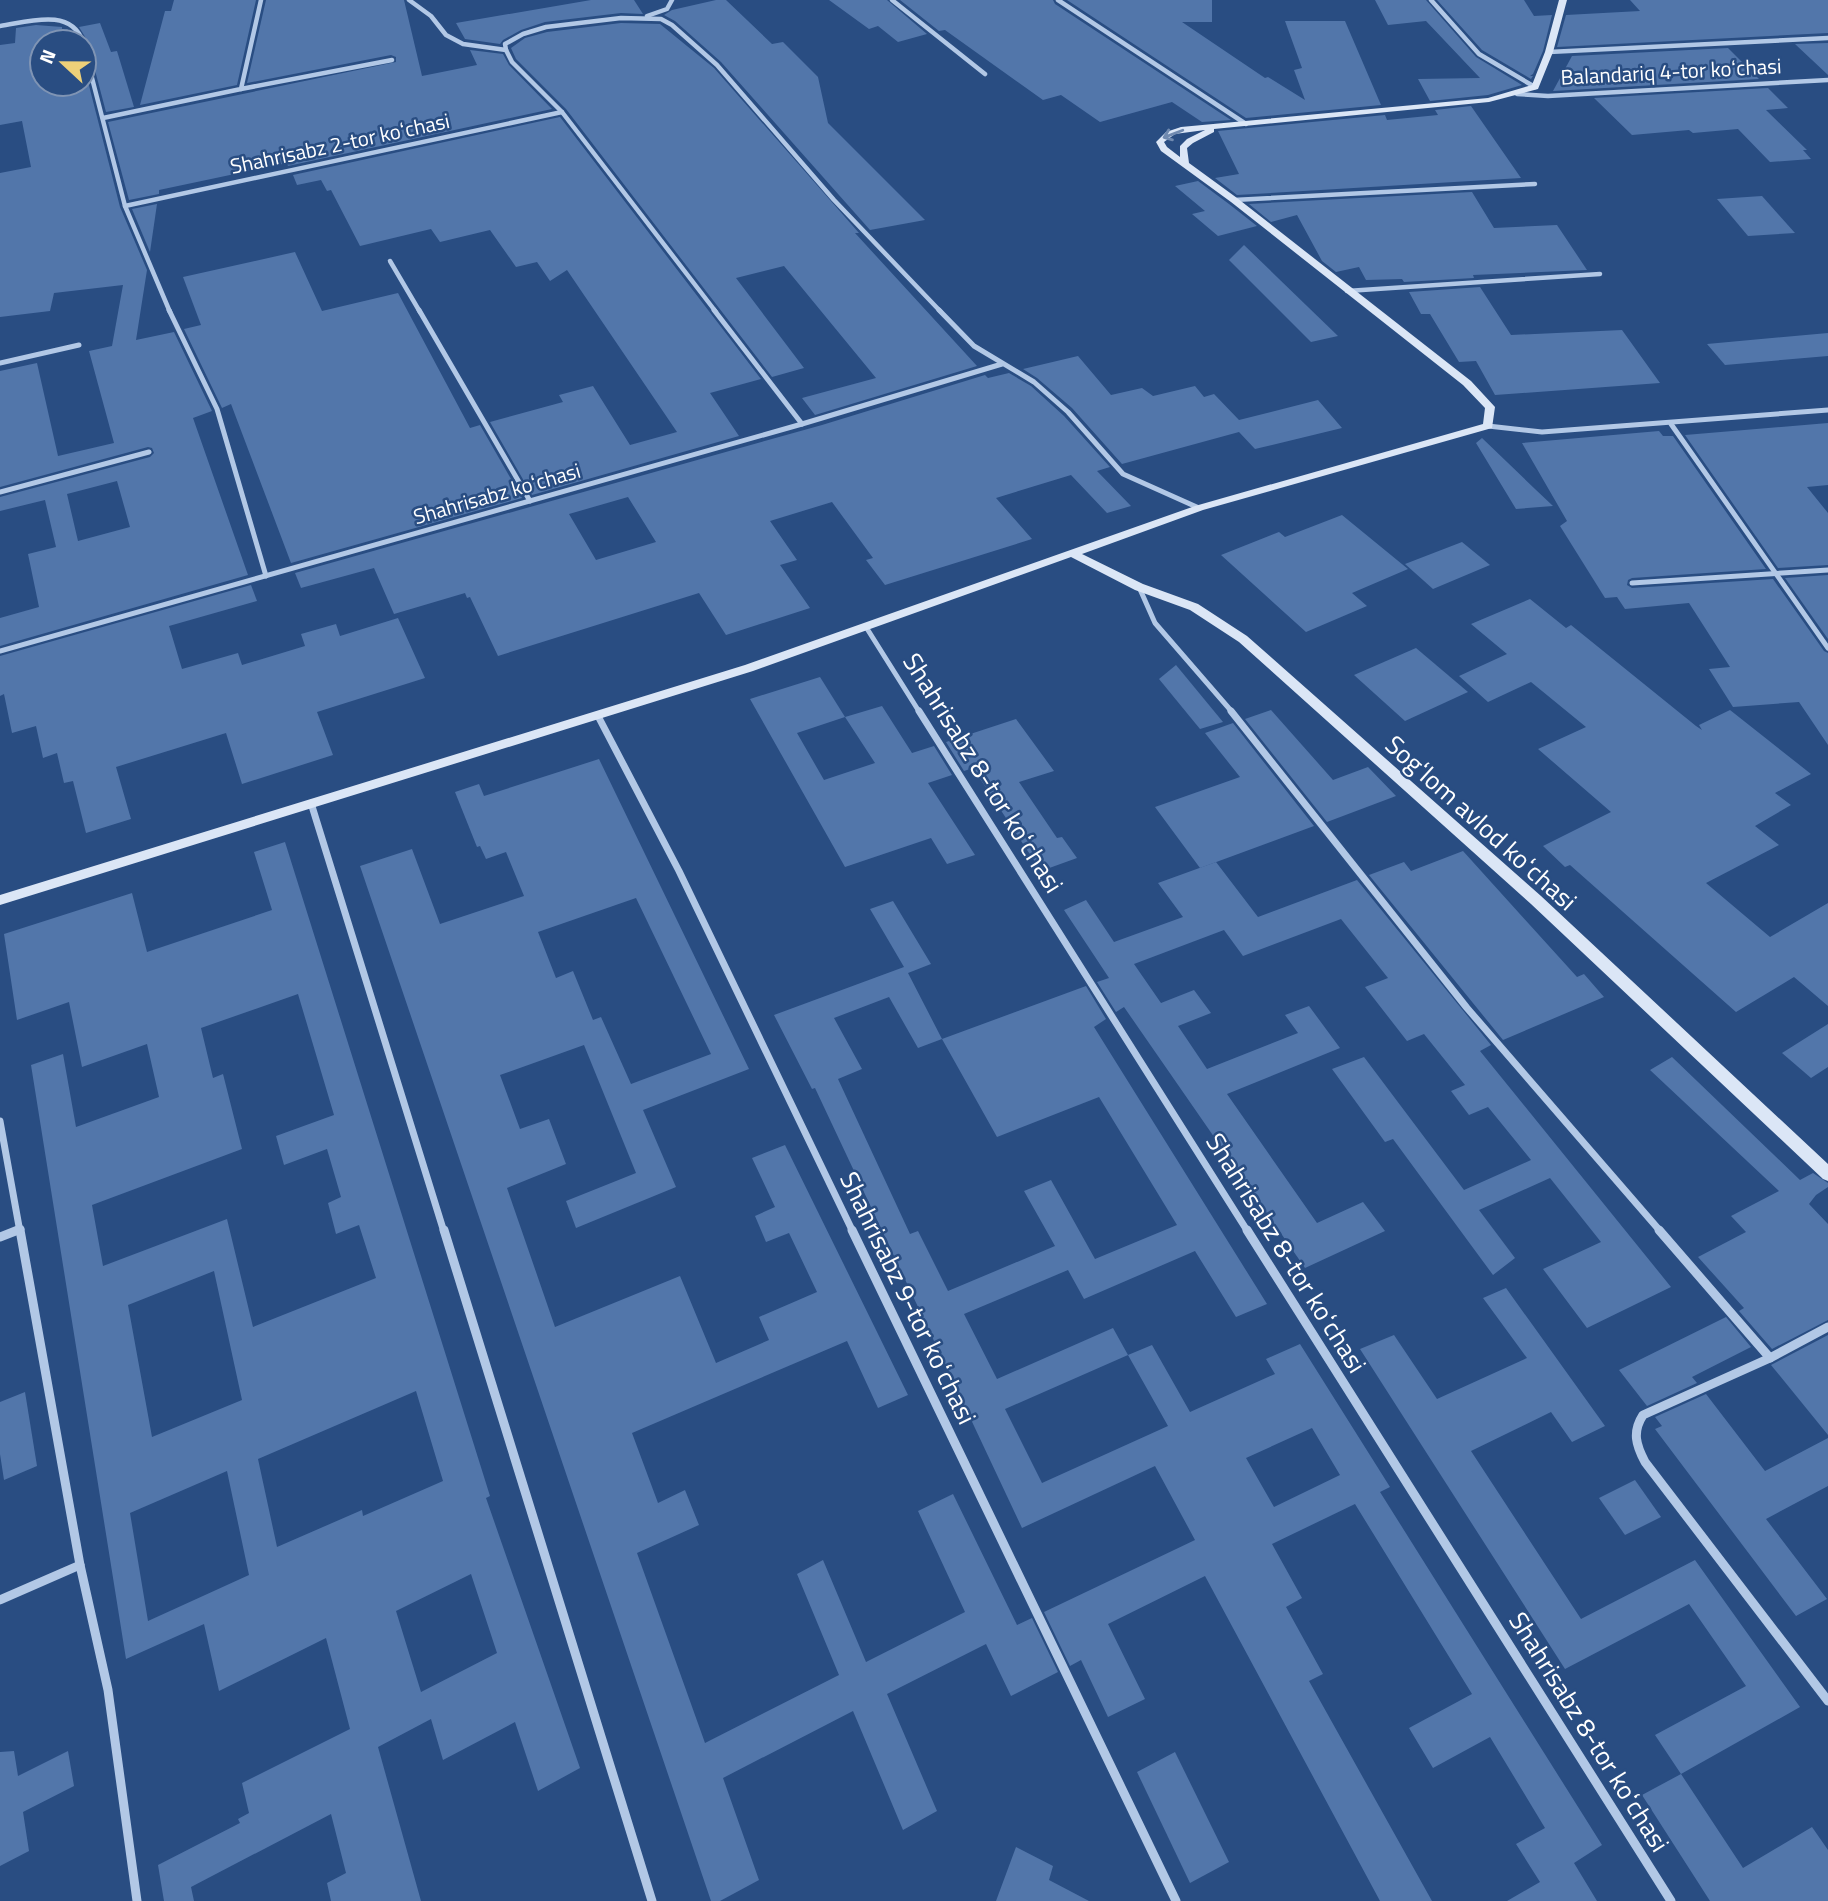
<svg xmlns="http://www.w3.org/2000/svg" width="1828" height="1901" font-family="'Titillium Web',sans-serif">
<rect width="100%" height="100%" fill="#294d82"/>
<!-- building -->
<g fill="#5276aa" fill-rule="evenodd">
<polygon points="174,0 256,0 237,85 140,105 165,11 171,11"/>
<polygon points="266,0 404,0 422,76 477,65 470,50 503,54 509,65 552,109 288,166 287,163 159,190 159,194 129,200 108,122 396,62 396,57 391,55 247,83"/>
<polygon points="591,0 634,0 643,14 621,13 545,22 521,30 503,40 500,44 465,39 456,23"/>
<polygon points="716,0 726,0 772,44 783,42 818,77 828,123 925,220 870,230 721,62 675,21 664,15 672,10"/>
<polygon points="829,0 887,0 927,34 898,42 878,26 869,29"/>
<polygon points="900,0 1053,0 1055,4 1231,120 1202,122 1172,102 1100,122 1061,95 1043,100 945,30 939,31"/>
<polygon points="1067,0 1212,0 1212,22 1182,22 1265,78 1268,77 1305,100 1294,70 1302,68 1285,21 1345,21 1381,105 1246,118"/>
<polygon points="1375,0 1426,0 1476,57 1522,85 1488,95 1430,101 1418,79 1480,78 1426,21 1388,25"/>
<polygon points="1437,0 1524,0 1534,16 1552,15 1543,51 1533,74 1530,76 1533,76 1531,79 1482,50"/>
<polygon points="1630,0 1828,0 1828,33 1557,47 1566,15 1640,11"/>
<polygon points="100,23 111,52 117,51 134,107 106,112 87,40 79,27"/>
<polygon points="621,23 660,24 714,68 859,233 855,233 977,366 815,415 802,398 876,378 784,266 736,278 804,368 772,377 566,109 516,59 511,48 525,38 547,32"/>
<path d="M36,25L62,27V30L67,29L73,34L78,42H42V84H84V66L120,207L147,270L136,340L174,332L212,411L193,418L248,575L0,646V618L39,607L28,554L56,547L45,500L0,511V497L150,457L154,453L152,448L148,447L0,487V371L37,363L58,456L114,443L89,351L112,346L123,285L54,293L50,311L0,317V173L31,167L22,121L0,125V45L15,43L16,28ZM117,481L130,527L78,541L67,494Z"/>
<polygon points="1828,43 1828,75 1795,44"/>
<polygon points="1728,48 1759,79 1553,91 1572,56"/>
<polygon points="1768,88 1788,108 1766,110 1807,150 1803,150 1811,159 1770,162 1738,129 1693,133 1689,130 1632,135 1594,98"/>
<polygon points="1471,106 1521,178 1237,195 1215,178 1239,174 1218,131 1385,115 1387,120 1438,115 1435,110"/>
<polygon points="560,117 761,379 710,393 739,436 532,495 490,422 563,402 559,395 593,386 630,445 677,432 567,270 550,281 537,262 516,267 490,230 440,242 431,229 360,246 331,190 327,191 321,180 297,185 293,175"/>
<polygon points="1198,181 1229,204 1257,226 1218,236 1192,214 1205,211 1175,186"/>
<polygon points="1472,192 1494,228 1557,225 1587,270 1473,275 1474,278 1404,282 1402,279 1366,280 1359,267 1336,272 1322,261 1297,215 1271,222 1249,204"/>
<polygon points="1762,196 1795,233 1748,236 1717,199"/>
<polygon points="157,204 150,252 132,209"/>
<polygon points="1244,245 1338,336 1311,342 1229,260"/>
<polygon points="295,252 322,311 398,293 470,428 480,425 522,498 291,563 231,404 222,408 184,329 201,325 183,277"/>
<polygon points="1480,287 1511,335 1622,330 1660,383 1495,395 1476,361 1459,362 1430,314 1421,314 1409,292"/>
<polygon points="1828,333 1828,356 1725,365 1707,344"/>
<polygon points="1078,356 1111,395 1142,388 1153,396 1195,386 1204,397 1214,394 1239,420 1318,400 1342,428 1255,449 1239,432 1122,464 1072,408 1037,378 1023,369"/>
<path d="M1009,373L1031,386L1064,416L1110,467L1097,471L1131,506L1107,513L1071,475L996,498L1032,539L885,585L866,560L873,558L832,502L770,521L797,560L780,565L810,608L726,635L699,593L498,656L470,597L467,598L465,593L394,614L374,568L301,588L295,573L822,425L985,375L988,378ZM628,497L656,542L596,560L569,514Z"/>
<polygon points="1828,423 1828,485 1807,487 1828,513 1828,565 1778,568 1685,435"/>
<polygon points="1659,431 1663,436 1673,436 1766,569 1632,578 1628,580 1627,585 1632,588 1773,579 1824,651 1828,653 1828,745 1799,702 1733,707 1709,669 1730,667 1689,603 1625,609 1617,597 1605,598 1560,526 1567,521 1522,443"/>
<polygon points="1482,438 1535,489 1553,506 1516,509 1476,443"/>
<polygon points="1342,515 1408,569 1352,593 1367,606 1306,632 1221,555 1279,532 1285,537"/>
<polygon points="1462,542 1490,565 1433,589 1405,564"/>
<polygon points="1828,575 1828,639 1785,578"/>
<polygon points="251,585 257,601 169,626 182,669 238,653 242,665 305,646 301,634 336,624 340,636 398,618 425,678 317,712 333,755 242,784 226,733 116,767 131,819 86,833 73,781 64,783 57,753 43,758 36,726 12,733 4,694 0,696 0,656"/>
<polygon points="1530,599 1566,628 1571,625 1696,726 1702,730 1699,725 1730,710 1811,774 1775,793 1791,805 1755,826 1779,845 1706,883 1770,937 1828,903 1828,1006 1794,977 1736,1012 1570,865 1565,867 1543,846 1611,812 1538,749 1586,727 1531,682 1488,702 1459,676 1507,654 1471,624"/>
<polygon points="1416,648 1468,692 1405,721 1354,675"/>
<polygon points="1176,665 1223,722 1200,729 1159,679"/>
<path d="M820,677L845,717L882,706L912,753L934,746L952,775L928,783L975,855L947,864L931,838L845,867L750,699ZM845,717L875,763L824,780L797,733Z"/>
<polygon points="1271,710 1333,780 1368,767 1396,796 1327,822 1245,719"/>
<polygon points="1016,719 1054,771 1019,782 1057,838 1062,837 1077,858 1041,871 973,768 964,771 946,742"/>
<polygon points="1233,723 1314,826 1200,868 1155,807 1240,777 1205,733"/>
<path d="M599,759L749,1069L643,1110L676,1187L576,1228L566,1201L636,1173L584,1045L500,1075L520,1129L549,1119L566,1164L507,1188L555,1327L680,1276L716,1363L769,1340L759,1317L817,1292L789,1233L766,1242L755,1216L775,1207L752,1158L785,1145L908,1395L878,1408L847,1341L632,1433L658,1503L685,1490L699,1525L637,1553L705,1743L839,1675L797,1574L823,1560L866,1662L965,1612L918,1511L953,1494L1017,1625L1032,1618L1058,1672L1011,1696L986,1644L887,1694L937,1811L903,1830L853,1711L723,1778L759,1880L720,1901H711L360,866L412,849L440,924L524,896L506,852L486,859L480,846L477,847L455,792L479,784L484,796ZM636,898L711,1054L631,1084L601,1017L593,1020L573,971L556,978L538,932Z"/>
<path d="M285,842L490,1496L486,1498L580,1768L538,1791L515,1722L443,1760L431,1719L378,1747L421,1901H331L327,1883L346,1873L331,1814L191,1887L194,1901H164L158,1865L240,1823L238,1819L249,1813L242,1783L350,1729L326,1638L219,1691L204,1624L126,1659L31,1065L63,1054L76,1127L159,1097L147,1044L82,1067L69,1002L17,1020L4,934L132,893L147,952L272,910L254,852ZM298,994L334,1115L276,1136L284,1165L327,1149L341,1197L328,1203L336,1234L359,1225L376,1278L253,1327L227,1219L103,1266L92,1205L242,1149L223,1074L213,1078L201,1028ZM214,1271L242,1400L152,1437L128,1305ZM416,1391L443,1481L363,1516L362,1510L277,1547L258,1459ZM227,1471L249,1575L148,1621L130,1513ZM471,1574L497,1653L421,1692L396,1611Z"/>
<polygon points="1463,851 1577,977 1584,974 1604,997 1503,1040 1369,875 1404,862 1411,871"/>
<polygon points="1216,862 1258,917 1357,880 1491,1045 1480,1051 1671,1287 1587,1328 1543,1269 1601,1242 1550,1178 1479,1210 1515,1258 1493,1275 1393,1139 1385,1142 1332,1069 1364,1057 1464,1190 1531,1160 1488,1107 1469,1115 1451,1091 1465,1085 1424,1034 1407,1041 1365,987 1388,978 1341,919 1243,956 1224,930 1134,964 1161,1003 1194,990 1211,1013 1178,1026 1207,1069 1298,1033 1285,1015 1309,1006 1340,1048 1227,1094 1317,1223 1363,1202 1385,1231 1305,1268 1124,1007 1116,1012 1097,982 1109,978 1064,910 1086,900 1114,942 1183,917 1158,883"/>
<path d="M893,901L931,964L908,973L942,1039L1086,986L1106,1019L1094,1027L1267,1304L1236,1317L1195,1251L1084,1299L1068,1270L964,1314L997,1379L1113,1328L1128,1355L1152,1345L1190,1412L1275,1374L1266,1359L1300,1344L1390,1487L1380,1492L1602,1845L1574,1863L1597,1901H1507L1540,1882L1516,1844L1545,1828L1490,1737L1433,1768L1409,1728L1472,1694L1355,1504L1272,1544L1302,1598L1286,1607L1323,1674L1309,1681L1432,1901H1380L1205,1576L1108,1624L1145,1699L1108,1717L1081,1660L1070,1666L1044,1612L1195,1540L1155,1466L1022,1528L815,1088L812,1089L774,1015L904,967L870,909ZM889,997L918,1048L942,1039L997,1137L1099,1097L1177,1225L1095,1259L1051,1180L1024,1191L1055,1246L948,1291L918,1231L910,1234L838,1079L862,1069L834,1018ZM1128,1355L1168,1426L1042,1483L1005,1409ZM1312,1428L1340,1475L1274,1507L1246,1458Z"/>
<polygon points="1828,1024 1828,1067 1811,1078 1782,1053"/>
<polygon points="1672,1057 1800,1180 1813,1173 1828,1183 1828,1187 1816,1195 1809,1204 1828,1224 1828,1320 1772,1349 1739,1311 1744,1308 1698,1257 1746,1232 1731,1216 1779,1191 1650,1070"/>
<polygon points="1506,1288 1605,1426 1572,1442 1551,1412 1471,1451 1581,1619 1695,1560 1800,1707 1681,1774 1655,1735 1746,1686 1689,1604 1565,1669 1360,1349 1394,1335 1437,1399 1527,1358 1483,1298"/>
<polygon points="1726,1317 1751,1347 1692,1377 1697,1383 1647,1406 1619,1370"/>
<polygon points="1828,1335 1828,1435 1771,1365"/>
<polygon points="25,1392 37,1466 4,1480 0,1454 0,1402"/>
<polygon points="1706,1394 1765,1471 1828,1438 1828,1486 1766,1519 1827,1599 1796,1616 1655,1429 1662,1426 1655,1417"/>
<polygon points="1635,1480 1661,1517 1625,1535 1599,1498"/>
<polygon points="14,1751 18,1776 68,1751 74,1786 23,1812 29,1851 0,1866 0,1752"/>
<polygon points="1175,1752 1229,1862 1190,1883 1137,1772"/>
<polygon points="1681,1774 1743,1868 1812,1827 1828,1850 1828,1901 1710,1901 1642,1795"/>
<polygon points="1016,1847 1053,1866 1049,1880 1089,1901 996,1901"/>
</g>
<g fill="none" stroke-linecap="round" stroke-linejoin="round">
<!-- street-far3 -->
<g stroke="#b2c8e6" stroke-width="4.5">
<polyline points="409,0 431,16 446,35 463,44 506,50"/>
<polyline points="892,0 985,74"/>
<polyline points="1058,0 1246,124"/>
<polyline points="1431,0 1479,54 1535,87"/>
<polyline points="647,16 667,9 672,0"/>
<path d="M0,26C28,22 71,7 83,42"/>
<polyline points="84,47 125,206 170,312"/>
<polyline points="506,50 505,44 523,34 546,27 621,18 661,19 672,25 717,65 834,200 941,312"/>
<polyline points="506,50 512,62 562,112 716,312"/>
<polyline points="1549,52 1828,38"/>
<polyline points="241,89 392,60"/>
<polyline points="1517,94 1548,96 1828,80"/>
<polyline points="103,118 241,89 261,0"/>
<polyline points="1234,200 1535,184"/>
<polyline points="125,206 562,112"/>
<polyline points="390,261 420,312"/>
<polyline points="1347,291 1600,274"/>
</g>
<!-- street-far2 -->
<g stroke="#b2c8e6" stroke-width="5">
<polyline points="169,310 217,409 266,576"/>
<polyline points="419,310 530,501"/>
<polyline points="714,310 802,424"/>
<polyline points="939,310 974,346 1034,382 1068,412 1123,474 1199,508"/>
<polyline points="0,363 79,345"/>
<polyline points="1671,424 1828,648"/>
<polyline points="1488,426 1542,432 1828,410"/>
<polyline points="0,492 149,452"/>
<polyline points="1632,583 1828,570"/>
<polyline points="1139,587 1155,623 1233,713"/>
<polyline points="866,627 920,713"/>
<polyline points="0,651 802,424 1002,364"/>
</g>
<!-- street-far1 -->
<g stroke="#b2c8e6" stroke-width="7">
<polyline points="919,711 1248,1232"/>
<polyline points="1231,711 1467,1008 1661,1232"/>
<polyline points="598,716 679,871 853,1232"/>
<polyline points="311,803 444,1232"/>
<polyline points="0,1121 20,1232"/>
<polyline points="14,1232 21,1229"/>
</g>
<!-- street -->
<g stroke="#b2c8e6" stroke-width="9">
<polyline points="20,1230 80,1565 108,1690 137,1901"/>
<polyline points="444,1230 652,1901"/>
<polyline points="852,1230 1176,1901"/>
<polyline points="1247,1230 1671,1901"/>
<polyline points="1659,1230 1770,1358"/>
<polyline points="0,1237 18,1230"/>
<path d="M1828,1327L1770,1358L1643,1415C1632,1432 1636,1445 1645,1462L1828,1701"/>
<polyline points="0,1600 80,1565"/>
</g>
<!-- secondary -->
<path fill="#dbe6f6" fill-rule="evenodd" d="M1559,0H1567L1553,52L1538,89L1489,102L1214,129V132L1193,143L1187,148L1189,163L1237,198L1471,381L1495,407L1492,428L1203,510L1082,554L1143,584L1198,604L1247,636L1541,896L1828,1164V1181L1823,1179L1531,904L1239,642L1190,610L1135,590L1071,557L753,671L0,905V895L745,665L1195,506L1483,424L1485,408L1463,385L1231,202L1161,151L1156,142L1166,132L1181,127L1488,98L1532,85L1545,52ZM1205,130L1187,139L1180,146V157L1167,147L1164,142L1175,134Z"/>
</g>
<!-- one-way arrows -->
<defs><path id="oneway-shaft" d="M-6 0H5M1.5-3L5.5 0L1.5 3" fill="none" stroke-width="1.6" stroke-linecap="round" stroke-linejoin="round" transform="scale(1.75)"/></defs>
<use stroke="#708ab0" href="#oneway-shaft" transform="translate(1173 134) rotate(159)"/>
<g text-anchor="middle" stroke-width="5" stroke-linejoin="round" paint-order="stroke">
<!-- far-street labels -->
<g font-size="21" fill="#fff" stroke="#294d82">
<text transform="translate(1671 72) rotate(-3)" y="7">Balandariq 4-tor koʻchasi</text>
<text transform="translate(340 144) rotate(-12)" y="7">Shahrisabz 2-tor koʻchasi</text>
<text transform="translate(497 494) rotate(-16)" y="7">Shahrisabz koʻchasi</text>
</g>
<!-- street labels -->
<g font-size="26" fill="#fff" stroke="#294d82">
<text transform="translate(983 773) rotate(58)" y="9">Shahrisabz 8-tor koʻchasi</text>
<text transform="translate(1481 823) rotate(42)" y="9">Sogʻlom avlod koʻchasi</text>
<text transform="translate(1286 1253) rotate(58)" y="9">Shahrisabz 8-tor koʻchasi</text>
<text transform="translate(908 1298) rotate(64)" y="9">Shahrisabz 9-tor koʻchasi</text>
<text transform="translate(1589 1732) rotate(58)" y="9">Shahrisabz 8-tor koʻchasi</text>
</g>
</g>
<!-- north arrow -->
<g transform="translate(63 63) rotate(292)"><circle r="33" fill="#294d82" stroke="#7f94b4" stroke-width="2"/>
<path d="M0-5L12 26L0 18L-12 26Z" fill="#edd079"/>
<text y="-10" font-size="19" font-weight="bold" text-anchor="middle" fill="#ffffff">N</text>
</g>
</svg>
